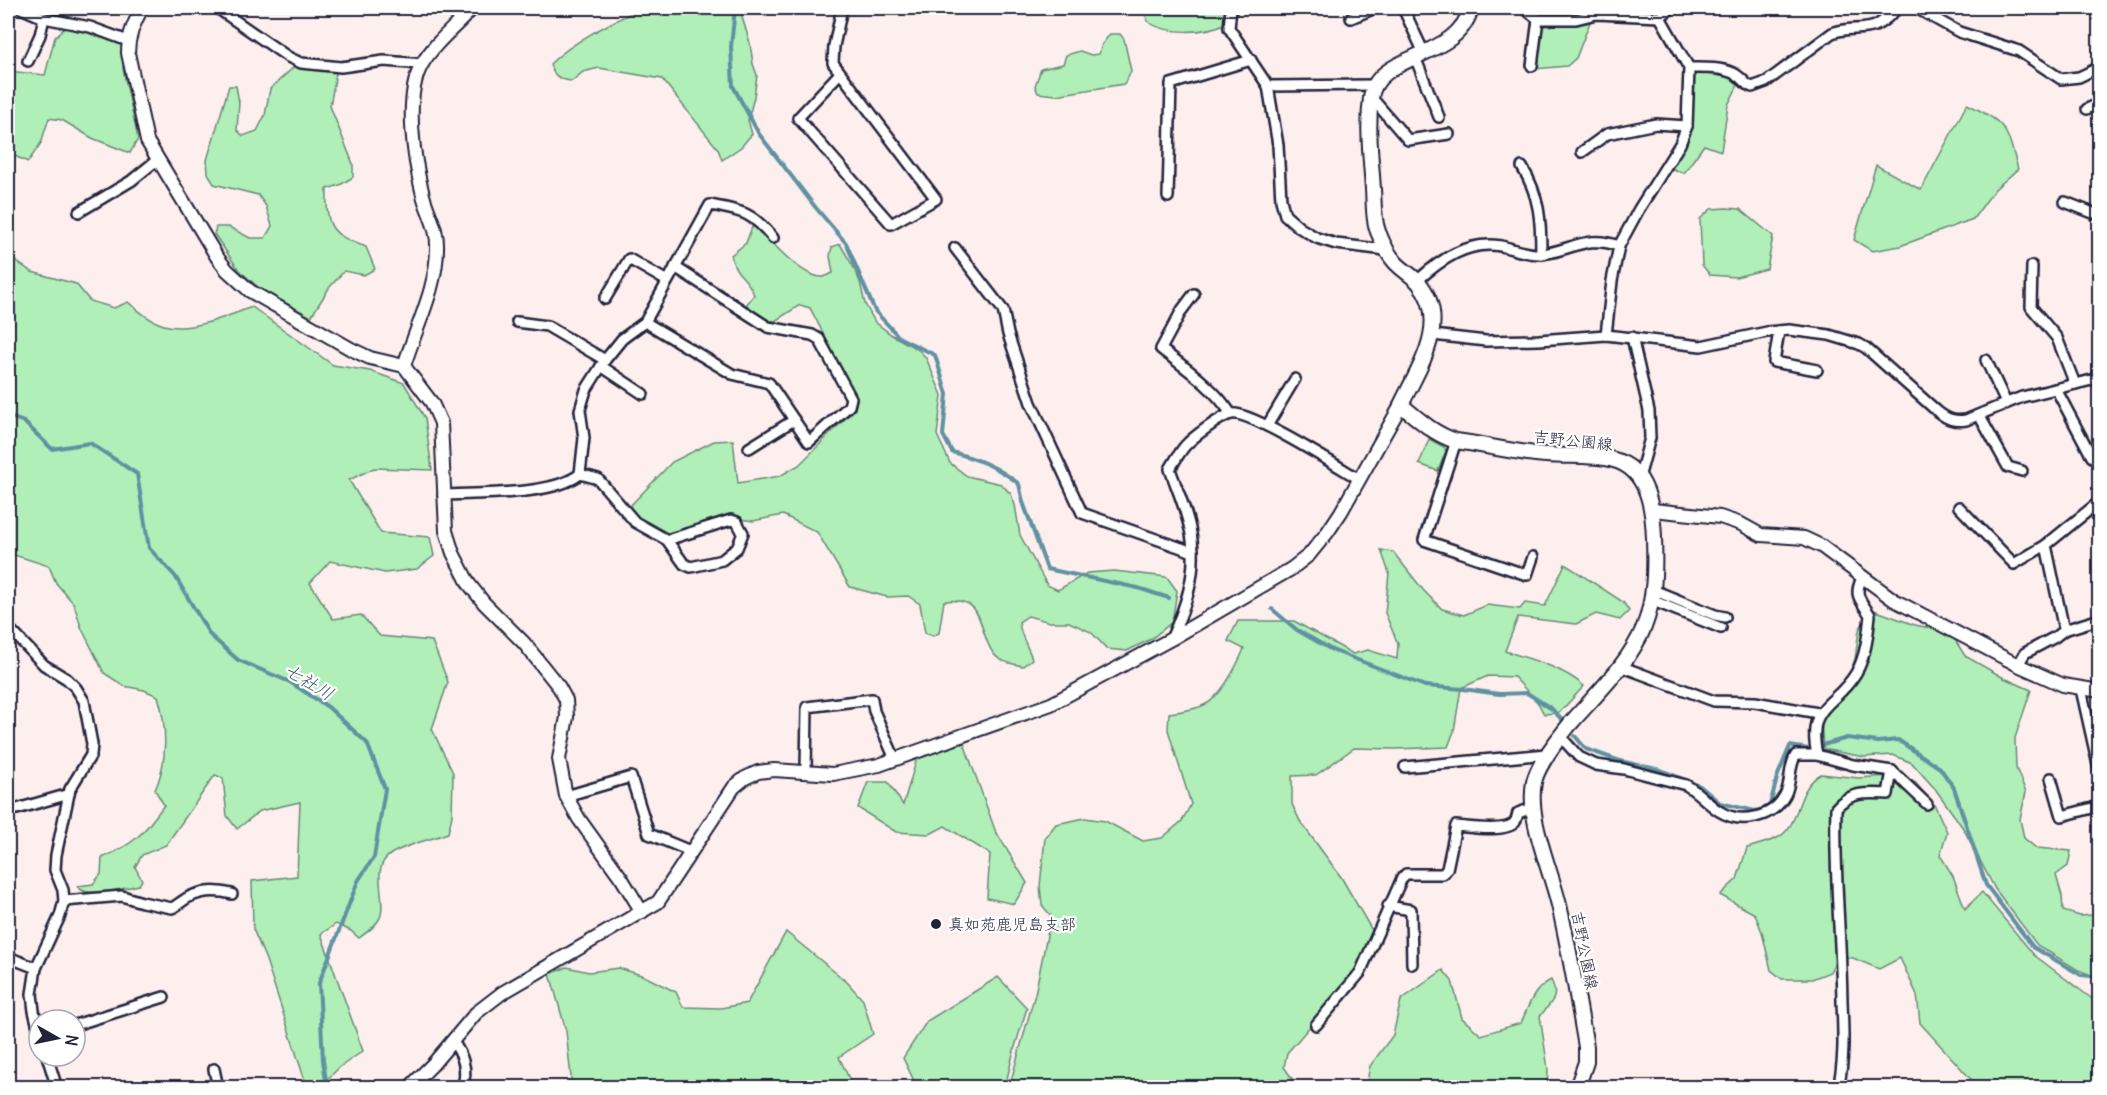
<svg xmlns="http://www.w3.org/2000/svg" width="2107" height="1095" font-family="Delius,'Klee One',sans-serif">
<rect width="100%" height="100%" fill="#fdefed"/>
<filter id="ink" filterUnits="userSpaceOnUse"><feTurbulence type="fractalNoise" baseFrequency=".0167" numOctaves="2"/><feDisplacementMap in="SourceGraphic" scale="12" xChannelSelector="R" yChannelSelector="G"/><feConvolveMatrix kernelMatrix="1 2 1 2 8 2 1 2 1" color-interpolation-filters="sRGB"/></filter>
<g filter="url(#ink)">
<!-- green -->
<g fill="#b0efb7" stroke="#698879" stroke-width="1.5">
<path d="M642,8H742V17L750,43L753,64L757,75L754,97L748,120L752,134L741,147L722,160L718,149L662,79L599,68L583,72L572,81C560,80 553,76 550,64C573,41 612,22 642,8Z"/>
<path d="M1145,8H1227L1226,23C1205,34 1166,35 1147,21Z"/>
<polygon points="1590,22 1576,58 1567,66 1535,69 1540,28 1544,26"/>
<polygon points="65,28 89,30 123,42 123,69 138,139 130,153 92,138 62,120 49,118 41,143 28,162 8,153 8,71 45,75 55,37"/>
<polygon points="1110,34 1120,34 1124,39 1131,71 1124,84 1056,95 1038,93 1035,86 1041,69 1063,64 1066,55 1080,51 1091,55 1099,54 1102,44"/>
<path d="M296,65L326,70H333L336,73L330,106L353,164V177L340,185L327,189C326,228 330,234 366,247L375,269L364,275L344,271L329,288L311,317L259,288L239,270L214,234L216,227H229L250,238H265L272,226L266,206L258,195L214,184L208,173L207,160L229,86H236L239,102L237,130L243,136L257,131L265,115L270,89Z"/>
<path d="M1698,72C1713,73 1729,72 1738,85L1728,105L1721,151L1704,145L1684,173L1670,168L1692,129V75Z"/>
<path d="M1967,104C2008,124 2006,127 2018,169L1995,189L1973,219L1900,246L1872,251L1854,240L1876,165L1921,190Z"/>
<polygon points="1726,208 1740,209 1773,236 1767,269 1736,277 1710,275 1702,265 1700,219 1711,209"/>
<path d="M752,227H758C770,241 803,278 823,277C827,276 830,274 833,273L830,256L832,247L840,244L853,266L860,282L865,304L875,322L892,335L919,350L926,358L942,395L937,435L950,463L967,476L1001,484L1011,494L1015,505L1020,535L1047,585L1058,590L1087,573L1114,571L1167,577L1177,591L1172,622L1151,639L1127,651L1107,649L1091,632L1069,622H1050L1028,616L1019,622C1020,636 1028,646 1032,659L1023,666C1013,664 999,662 993,653C976,628 987,596 944,601L939,633L933,636L925,633L920,604L908,596L887,597L850,587L817,532L783,515L753,521L726,517L669,539L640,519L629,507L672,462L714,441L733,440L738,483L780,476L799,465L855,409L857,399L810,308L800,305L775,321H769L746,305L754,295C747,275 735,277 731,255L746,243Z"/>
<path d="M8,256L32,272L76,284L90,301L114,308L128,302C139,311 150,321 164,325C190,333 227,316 252,307L333,365L370,371L404,383L425,418L432,470L374,468L349,480L381,533L430,537L434,556L417,569L385,573L330,561L310,583L333,619L361,615L380,636L432,641L448,682L432,729L453,773L452,816L448,833C430,840 407,844 391,854C370,867 386,897 381,915C378,925 366,933 359,938L351,931L336,924L321,934L363,1051L340,1067L319,1087H307L266,960L253,929L252,881L297,876L300,802L260,811L237,829L227,816L223,778L215,775L166,845L142,855L135,867L142,880L139,885C123,888 87,900 77,886L93,884L101,874L102,858C136,843 143,834 164,805L155,790C168,761 167,726 158,696L144,690L124,686L104,673L81,627L74,604L56,583L49,566L8,553Z"/>
<polygon points="1429,439 1444,447 1446,451 1438,471 1419,464"/>
<path d="M1381,550L1393,552L1424,591L1442,609L1464,615L1487,605L1520,609L1525,603L1545,606L1565,564L1623,602L1629,611L1620,620L1596,614L1576,624L1518,617L1505,651C1533,660 1562,667 1584,686L1559,713L1544,714L1538,703L1514,677L1488,676L1461,688L1454,731L1448,747L1395,749L1354,748L1316,775L1292,776V804L1300,821L1341,877L1373,932L1357,972L1287,1053L1284,1067L1298,1087L1009,1088L1035,994L1051,916L1042,905L1040,886L1045,838L1056,824L1085,818L1105,821L1143,841L1162,838L1182,821L1191,804L1168,730L1169,713C1183,711 1204,709 1214,698C1227,685 1237,665 1244,649L1228,641L1238,621H1294L1353,654L1368,650L1397,659L1398,644L1385,613L1389,573Z"/>
<polygon points="1871,609 1915,625 1950,632 1965,656 2004,678 2031,690 2015,738 2016,768 2026,792 2020,819 2024,838 2036,848 2071,851 2068,866 2056,875 2062,896 2063,911 2080,916 2093,915 2099,921 2099,978 2078,970 2037,945 1995,889 1963,828 1936,790 1912,763 1893,755 1864,757 1823,749 1820,705 1844,690 1855,659 1859,630"/>
<polygon points="964,743 995,830 1027,883 1014,904 987,898 990,854 945,826 930,834 896,832 858,808 868,782 888,782 903,805 917,758"/>
<path d="M1821,774L1859,778L1888,776L1914,781L1935,806L1947,832L1940,855L1953,876L1965,909L1982,892L2034,955L2099,1004V1064H2097L2092,1087H1978L1920,1023L1917,995L1900,958L1879,969L1853,958L1838,956L1830,972L1812,979H1782L1771,970L1762,932L1755,914L1720,895L1737,879L1747,848C1757,845 1770,842 1779,837C1802,823 1794,790 1821,774Z"/>
<polygon points="786,932 847,982 863,1000 873,1034 839,1057 853,1087 572,1087 566,1031 550,974 567,967 589,972 619,968 644,976 676,992 683,1007 721,1008 747,1003"/>
<path d="M1443,970L1452,981L1462,1018L1481,1035L1521,1023C1529,1005 1533,989 1551,980C1560,998 1551,1002 1540,1016L1548,1069L1547,1087H1366L1370,1066L1393,1035L1401,1000Z"/>
<polygon points="998,977 1027,1008 1014,1050 1005,1087 917,1087 903,1058 927,1021"/>
</g>
<g fill="none" stroke-linecap="round" stroke-linejoin="round">
<!-- stream -->
<g stroke="#6191a2" stroke-width="4">
<path d="M735,8L731,47L733,86L759,134L816,208L846,243L875,311L900,338L935,355L947,394L943,435L952,452C978,459 998,467 1019,484L1023,502L1047,569L1138,588L1169,598"/>
<polyline points="8,416 24,422 52,449 90,443 137,474 149,548 175,576 210,635 238,660 290,682 328,707 367,743 385,789 374,857 358,881 319,983 323,1060 327,1088"/>
<polyline points="1272,609 1297,630 1332,650 1425,686 1463,689 1499,694 1527,693 1552,709 1561,719"/>
<polyline points="1575,736 1586,749 1620,761 1661,770 1700,786 1720,803 1755,811 1769,808 1778,775 1790,746 1809,749 1847,738 1878,742 1898,740 1940,768 1954,788 1986,885 2033,947 2081,975 2100,977"/>
</g>
<defs>
<g id="minor">
<polyline points="21,8 44,18 90,27 128,41"/>
<polyline points="217,8 288,57 301,63 341,67 384,61 423,64"/>
<polyline points="1231,8 1229,28 1268,86 1278,145 1281,200 1285,215 1300,228 1317,238 1336,244 1386,250"/>
<polyline points="1403,8 1424,53"/>
<polyline points="1524,8 1538,19 1576,19 1596,14 1660,17 1671,8"/>
<polyline points="1916,8 1959,32 2019,51 2061,79 2079,77 2100,67"/>
<polyline points="1351,18 1375,8"/>
<polyline points="1415,57 1439,117"/>
<polyline points="28,61 40,35 44,18"/>
<polyline points="1532,66 1538,19"/>
<path d="M1689,68C1702,68 1720,67 1733,73C1741,76 1744,84 1752,87L1766,82L1832,33C1847,27 1861,31 1875,26C1884,22 1891,14 1898,8"/>
<polyline points="840,73 798,118 891,224 936,199 833,63 834,46 842,8"/>
<polyline points="1268,86 1374,85"/>
<polyline points="1371,97 1408,140 1449,134"/>
<polyline points="2087,109 2100,103"/>
<polyline points="1582,152 1607,134 1656,124 1687,126"/>
<path d="M1522,167C1540,196 1541,221 1541,254"/>
<polyline points="1168,197 1171,84 1251,60"/>
<polyline points="2065,202 2093,213 2100,213"/>
<polyline points="79,212 131,181 157,160"/>
<polyline points="955,248 1003,310 1008,334 1031,403 1082,513 1193,552"/>
<polyline points="2032,266 2031,307 2057,338 2075,384"/>
<path d="M1417,281C1440,260 1468,240 1501,246C1514,249 1528,255 1542,254C1572,250 1588,234 1619,246"/>
<path d="M1194,294L1182,310L1161,349C1185,368 1214,387 1231,414"/>
<polyline points="605,299 629,259 667,281"/>
<polyline points="517,322 547,326 605,360"/>
<polyline points="645,322 732,374 769,383 809,442 849,406 851,398 819,339 812,335 768,327 675,267"/>
<polyline points="1779,331 1774,362 1817,370"/>
<path d="M1433,335L1486,341L1539,340L1606,335L1701,346L1767,332L1789,330L1829,335L1859,344L1866,348L1938,412C1947,419 1954,422 1966,420L2022,397L2100,378"/>
<polyline points="1606,335 1612,281 1619,246 1639,209 1680,144 1687,126 1689,68 1660,17"/>
<polyline points="1632,337 1649,411 1650,438 1639,478"/>
<polyline points="1986,360 2006,403"/>
<polyline points="601,366 643,394"/>
<polyline points="2056,389 2092,457"/>
<polyline points="1979,415 2008,467 2022,471"/>
<polyline points="1267,426 1295,379"/>
<polyline points="1456,441 1424,540 1527,575 1533,557"/>
<polyline points="749,448 794,420"/>
<polyline points="580,474 598,479 635,522 667,540 684,564 691,567 722,560 737,548 743,533 737,522 731,520 667,540"/>
<path d="M443,495C479,493 553,496 580,474L584,438L580,410L586,390L605,360L622,339L645,322L710,205C742,211 752,212 773,238"/>
<polyline points="1959,507 2014,564 2046,545"/>
<polyline points="1653,590 1715,615 1725,617"/>
<polyline points="1651,600 1721,628"/>
<polyline points="8,627 44,665 67,679 76,688 84,701 92,744 91,755 70,789 56,855 55,870 63,890 64,901 60,916 36,968 32,994 34,1011 39,1031"/>
<polyline points="2064,630 2046,545 2099,502 2100,505"/>
<path d="M1171,639C1185,608 1197,575 1192,540C1189,516 1178,492 1170,469C1175,461 1179,453 1185,446C1193,437 1220,417 1231,414C1249,410 1339,467 1359,479"/>
<polyline points="2018,665 2025,653 2055,637 2064,630 2100,619"/>
<polyline points="1620,666 1714,701 1755,702 1818,713"/>
<polyline points="2081,689 2100,774"/>
<path d="M1560,736L1579,757L1596,765L1624,769L1686,785C1698,792 1707,803 1719,811C1741,825 1773,818 1785,795C1792,782 1788,767 1796,755H1817L1853,765L1892,771L1927,804"/>
<path d="M1817,755C1806,703 1835,708 1856,673C1866,656 1868,634 1870,615C1859,598 1853,595 1863,576"/>
<polyline points="1405,767 1548,754"/>
<polyline points="806,772 807,707 872,699 874,711 895,759"/>
<polyline points="2051,778 2062,816 2100,806"/>
<polyline points="566,796 631,777 649,834 690,851"/>
<polyline points="8,809 17,809 69,794"/>
<path d="M64,901L122,896L142,902L172,908C178,905 183,900 189,897C203,890 217,890 232,894"/>
<polyline points="1388,906 1411,910 1412,964"/>
<polyline points="8,957 36,968"/>
<polyline points="75,1025 164,997"/>
<path d="M1316,1025L1360,973L1402,878L1406,874H1443L1447,869L1456,826C1469,827 1507,833 1515,822C1517,819 1517,816 1518,813L1532,808"/>
<path d="M452,1040C462,1054 469,1069 462,1088"/>
<polyline points="47,1056 57,1088"/>
<polyline points="214,1069 218,1088"/>
<path d="M1838,1088C1845,1059 1843,1030 1842,1001C1841,936 1834,872 1836,808C1850,791 1867,793 1888,794L1892,771"/>
</g>
<g id="tertiary">
<path d="M142,8C134,23 128,36 128,53L147,141L217,257L227,270L250,291L351,349L370,358L404,366L432,403L441,423L446,531L453,553L469,584L484,603L524,643L559,687L566,700L567,717L559,759L566,796L579,819L622,879L642,912"/>
<path d="M404,366C416,327 437,288 437,248C438,228 428,214 423,195C414,160 404,98 421,66C433,44 456,26 473,8"/>
<polyline points="1653,510 1720,517 1741,524 1761,535 1804,538 1821,546 1894,600 2018,665 2063,685 2100,691"/>
<polyline points="409,1088 433,1064 476,1013 502,993 658,902 734,787 745,778 758,772 774,770 833,774 879,765 1051,704 1171,639 1291,569 1309,555 1327,533 1341,512 1401,405"/>
</g>
<path id="secondary" d="M1471,8C1458,61 1376,52 1371,98C1367,128 1371,159 1373,189C1374,203 1373,221 1379,234C1383,244 1388,254 1395,262C1402,270 1412,275 1419,283C1451,322 1419,367 1401,405C1419,420 1434,434 1456,441C1486,445 1516,453 1546,455C1568,457 1592,454 1614,460C1648,469 1653,509 1654,538C1655,568 1655,599 1644,627C1629,664 1595,695 1570,724C1558,739 1538,764 1534,782C1527,819 1550,867 1559,905C1570,952 1578,1000 1586,1047V1062L1577,1088"/>
</defs>
<!-- minor casing -->
<use href="#minor" stroke="#22223b" stroke-width="14"/>
<!-- tertiary casing -->
<use href="#tertiary" stroke="#22223b" stroke-width="16"/>
<!-- secondary casing -->
<use href="#secondary" stroke="#22223b" stroke-width="18"/>
<!-- minor -->
<use href="#minor" stroke="#fff" stroke-width="9"/>
<!-- tertiary -->
<use href="#tertiary" stroke="#fff" stroke-width="12"/>
<!-- secondary -->
<use href="#secondary" stroke="#fff" stroke-width="14"/>
</g>
</g>
<!-- markers -->
<circle fill="#22223b" stroke="#fff" stroke-width="2" cx="936" cy="924" r="6"/>
<g text-anchor="middle" stroke-width="4.5" stroke-linejoin="round" paint-order="stroke">
<!-- street labels -->
<g font-size="16" fill="#22223b" stroke="#fff">
<text transform="translate(1573 440) rotate(6)" y="6">吉野公園線</text>
<text transform="translate(1585 950) rotate(79)" y="6">吉野公園線</text>
</g>
<!-- poi labels -->
<g font-size="16" fill="#22223b" stroke="#fff" text-anchor="start">
<text x="948" y="930">真如苑鹿児島支部</text>
</g>
<!-- water labels -->
<g font-size="18" font-style="italic" fill="#425a6f" stroke="#fff">
<text transform="translate(309 682) rotate(31)" y="6">七社川</text>
</g>
</g>
<!-- margin -->
<rect width="2107" height="1095" fill="none" stroke="#fff" stroke-width="30"/>
<rect x="15" y="15" width="2077" height="1065" fill="none" stroke="#22223b" stroke-width="2" filter="url(#ink)"/>
<!-- north arrow -->
<g transform="translate(57 1038) rotate(99)"><circle r="28" fill="#ffffff" stroke="#a7a7b1" stroke-width="1.5"/>
<path d="M0-4.5L10 22L0 15L-10 22Z" fill="#22223b"/>
<text y="-9" font-size="16" font-weight="bold" text-anchor="middle" fill="#22223b">N</text>
</g>
</svg>
